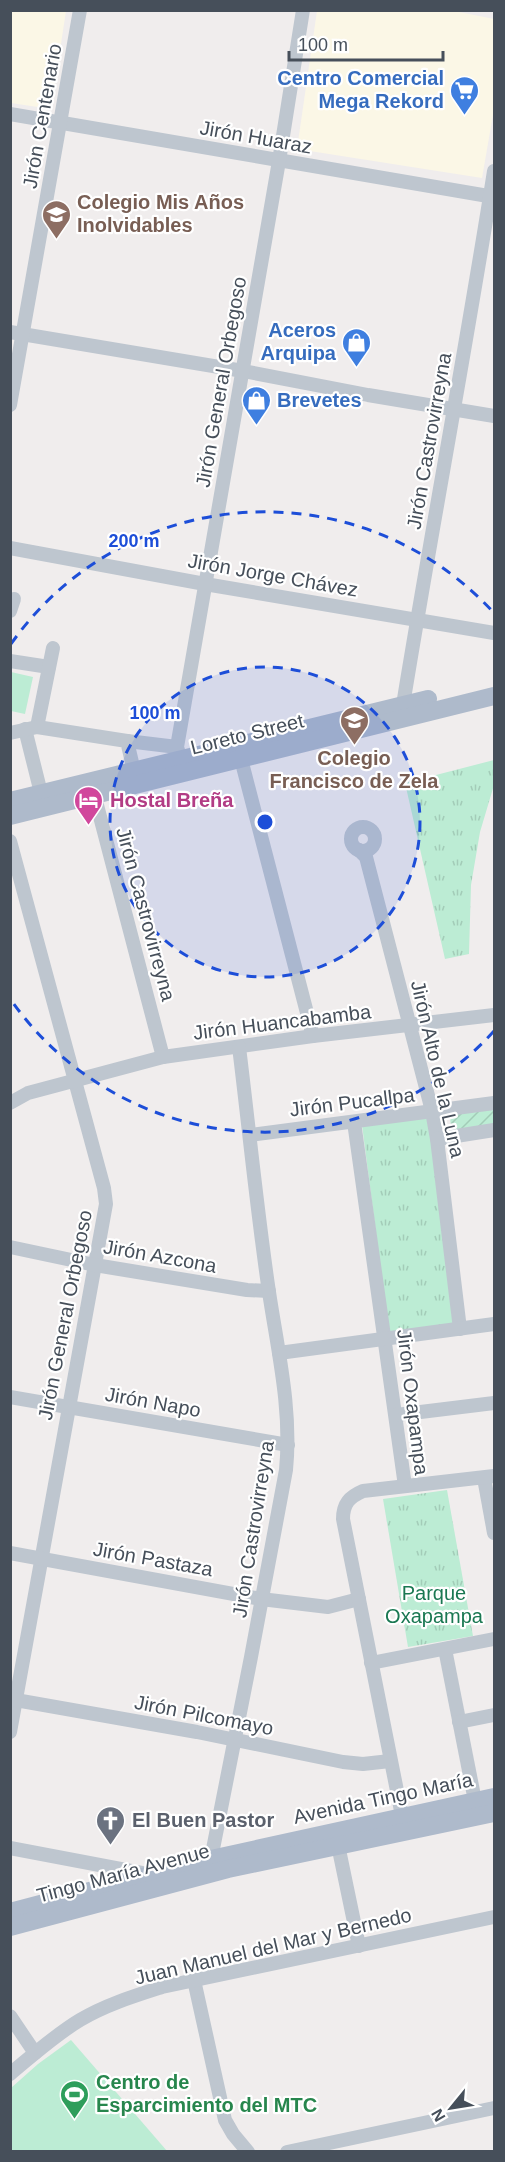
<svg xmlns="http://www.w3.org/2000/svg" width="505" height="2162" font-family="Arial,sans-serif">
<defs>
<pattern id="grass-tufts" width="24" height="20" patternUnits="userSpaceOnUse" patternTransform="scale(1.5)"><rect width="24" height="20" fill="#bcecd4"/><path d="M3 7l-1-3M5 7V3M7 7l1-3M15 17l-1-3M17 17v-4M19 17l1-3" fill="none" stroke="#a3ccb8"/></pattern>
<pattern id="garden-furrows" width="10" height="10" patternUnits="userSpaceOnUse" patternTransform="scale(1.5)"><rect width="10" height="10" fill="#bcecd4"/><path d="M-1 1l2-2M0 10L10 0M9 11l2-2" fill="none" stroke="#a3ccb8"/></pattern>
</defs>
<rect width="100%" height="100%" fill="#f0eded"/>
<!-- commercial -->
<g fill="#fbf7e6">
<polygon points="10,11 66,11 51,109 11,103"/>
<polygon points="454,11 494,19 494,109 482,178 297,149 317,11"/>
</g>
<!-- grass -->
<g fill="url(#grass-tufts)">
<polygon points="494,760 494,785 480,832 471,885 469,954 445,959 405,783"/>
<polygon points="428,1117 453,1324 389,1333 362,1125"/>
<polygon points="447,1490 473,1636 408,1647 383,1499"/>
</g>
<!-- garden -->
<polygon fill="url(#garden-furrows)" points="494,1108 494,1124 451,1130 450,1115"/>
<!-- pitch -->
<g fill="#bcecd4">
<polygon points="11,672 33,677 25,714 11,711"/>
<polygon points="71,2040 167,2151 11,2151 11,2088 38,2064"/>
</g>
<g fill="none" stroke-linecap="round" stroke-linejoin="round">
<!-- minor -->
<g stroke="#bec6cf" stroke-width="14">
<polyline points="10,114 494,197"/>
<polyline points="10,332 243,371 368,395 494,416"/>
<polyline points="10,405 80,10"/>
<polyline points="10,548 205,584 494,633"/>
<polyline points="10,611 14,599"/>
<polyline points="10,661 49,667"/>
<path d="M404,712L403,705C432,527 466,349 494,171"/>
<polyline points="37,727 53,648"/>
<polyline points="25,729 41,793"/>
<polyline points="10,733 37,727 127,741 134,771"/>
<polyline points="127,741 177,747"/>
<polyline points="241,759 313,1036"/>
<polyline points="181,760 177,747 279,161 303,10"/>
<polyline points="92,786 163,1057"/>
<circle cx="363" cy="839" r="12"/>
<polyline points="10,841 104,1188 106,1204 10,1732"/>
<polyline points="359,850 366,857 432,1111 437,1139 460,1329"/>
<polyline points="10,1103 28,1093 163,1057 313,1036 494,1015"/>
<polyline points="354,1122 405,1486"/>
<polyline points="250,1135 494,1103"/>
<polyline points="437,1139 494,1130"/>
<polyline points="10,1247 95,1265 247,1290 269,1291"/>
<polyline points="279,1353 494,1324"/>
<polyline points="10,1397 288,1445"/>
<polyline points="396,1415 494,1403"/>
<polyline points="484,1478 494,1533"/>
<polyline points="10,1553 261,1599 328,1607 359,1599"/>
<polyline points="445,1649 475,1801"/>
<polyline points="371,1663 494,1639"/>
<polyline points="10,1699 197,1732 343,1762 363,1764 390,1761"/>
<polyline points="459,1722 494,1715"/>
<path d="M402,1816L343,1519C343,1504 349,1497 363,1491L494,1476"/>
<polyline points="338,1845 359,1946"/>
<polyline points="10,1848 147,1874"/>
<path d="M213,1868L211,1859L251,1657L286,1470C292,1410 278,1352 269,1292C257,1211 249,1128 239,1047"/>
<polyline points="194,1980 225,2120 233,2134 248,2152"/>
<polyline points="10,2016 35,2053"/>
<path d="M10,2074C33,2055 55,2035 80,2020C105,2005 134,1996 162,1987L494,1917"/>
<polyline points="287,2152 494,2108"/>
</g>
<!-- major -->
<g stroke="#aebacb" stroke-width="18">
<polyline points="10,801 428,699"/>
<polyline points="10,816 494,696"/>
<polyline points="10,1912 211,1859 494,1797"/>
<polyline points="10,1927 228,1869 494,1813"/>
</g>
</g>
<!-- distance rings -->
<circle cx="265" cy="822" r="155" fill="#1d4ed8" fill-opacity=".12"/>
<g fill="none" stroke="#1d4ed8" stroke-width="3" stroke-dasharray="10 8">
<circle cx="265" cy="822" r="155"/>
<path d="M494 1031A310 310 0 0 1 11 1000M11 644A310 310 0 0 1 494 613"/>
</g>
<!-- icons -->
<defs>
<symbol id="supermarket-pin" viewBox="-11 -11 22 30"><path d="M0 17L-7.5 6A9.5 9.5 0 1 1 7.5 6Z" fill="#3f7fe0" stroke="#fff"/><path d="M-6-5.5h2.5l.6 2H6L4.5 2H-2.5L-4.4-4H-6ZM-1.5 3.2a1.3 1.3 0 1 0 .1 0ZM3 3.2a1.3 1.3 0 1 0 .1 0Z" fill="#fff"/></symbol>
<symbol id="school-pin" viewBox="-11 -11 22 30"><path d="M0 17L-7.5 6A9.5 9.5 0 1 1 7.5 6Z" fill="#8d6e63" stroke="#fff"/><path d="M0-5L7-2L0 1L-7-2ZM-4 1L0 2.5L4 1V4Q0 6-4 4Z" fill="#fff"/></symbol>
<symbol id="shop-pin" viewBox="-11 -11 22 30"><path d="M0 17L-7.5 6A9.5 9.5 0 1 1 7.5 6Z" fill="#3f7fe0" stroke="#fff"/><path d="M-5-2.5h2.3a2.7 3.5 0 0 1 5.4 0H5L5.5 6h-11ZM-1.5-2.5h3a1.5 2.3 0 0 0-3 0Z" fill="#fff"/></symbol>
<symbol id="hotel-pin" viewBox="-11 -11 22 30"><path d="M0 17L-7.5 6A9.5 9.5 0 1 1 7.5 6Z" fill="#d1479c" stroke="#fff"/><path d="M-6-4.5h1.5V1H6V5H4.5V3h-9V5H-6ZM-4 0a1.8 1.8 0 1 1 3.6 0ZM.5 0V-2.5h3Q6-2.5 6 0Z" fill="#fff"/></symbol>
<symbol id="church-pin" viewBox="-11 -11 22 30"><path d="M0 17L-7.5 6A9.5 9.5 0 1 1 7.5 6Z" fill="#6b7280" stroke="#fff"/><path d="M-1.2-6h2.4v3.5h3.3v2.4h-3.3V6h-2.4V-.1h-3.3v-2.4h3.3Z" fill="#fff"/></symbol>
<symbol id="stadium-pin" viewBox="-11 -11 22 30"><path d="M0 17L-7.5 6A9.5 9.5 0 1 1 7.5 6Z" fill="#2e9e5b" stroke="#fff"/><path d="M0-5a6.5 5 0 1 0 0 10a6.5 5 0 1 0 0-10ZM-3.5-1.8h7v3.6h-7Z" fill="#fff"/></symbol>
</defs>
<g fill-rule="evenodd">
<use href="#supermarket-pin" x="448" y="74" width="33" height="45"/>
<use href="#school-pin" x="40" y="198" width="33" height="45"/>
<use href="#shop-pin" x="340" y="326" width="33" height="45"/>
<use href="#shop-pin" x="240" y="384" width="33" height="45"/>
<use href="#school-pin" x="338" y="704" width="33" height="45"/>
<use href="#hotel-pin" x="72" y="784" width="33" height="45"/>
<use href="#church-pin" x="94" y="1804" width="33" height="45"/>
<use href="#stadium-pin" x="58" y="2078" width="33" height="45"/>
</g>
<g text-anchor="middle" stroke-width="4.5" stroke-linejoin="round" paint-order="stroke">
<!-- shop labels -->
<g font-size="20" font-weight="bold" fill="#366cbe" stroke="#fff" text-anchor="end">
<text x="444" y="85">Centro Comercial<tspan x="444" dy="23">Mega Rekord</tspan></text>
<text x="336" y="337">Aceros<tspan x="336" dy="23">Arquipa</tspan></text>
<text x="277" y="407" text-anchor="start">Brevetes</text>
</g>
<!-- street labels -->
<g font-size="20" fill="#464f5a" stroke="#fff">
<text transform="translate(42 116) rotate(-80)" y="7">Jirón Centenario</text>
<text transform="translate(256 137) rotate(10)" y="7">Jirón Huaraz</text>
<text transform="translate(221 382) rotate(-80)" y="7">Jirón General Orbegoso</text>
<text transform="translate(429 441) rotate(-80)" y="7">Jirón Castrovirreyna</text>
<text transform="translate(273 575) rotate(10)" y="7">Jirón Jorge Chávez</text>
<text transform="translate(247 734) rotate(-14)" y="7">Loreto Street</text>
<text transform="translate(146 914) rotate(75)" y="7">Jirón Castrovirreyna</text>
<text transform="translate(282 1022) rotate(-7)" y="7">Jirón Huancabamba</text>
<text transform="translate(438 1069) rotate(77)" y="7">Jirón Alto de la Luna</text>
<text transform="translate(352 1102) rotate(-7)" y="7">Jirón Pucallpa</text>
<text transform="translate(160 1256) rotate(10)" y="7">Jirón Azcona</text>
<text transform="translate(65 1315) rotate(-79)" y="7">Jirón General Orbegoso</text>
<text transform="translate(153 1402) rotate(10)" y="7">Jirón Napo</text>
<text transform="translate(413 1402) rotate(83)" y="7">Jirón Oxapampa</text>
<text transform="translate(253 1529) rotate(-81)" y="7">Jirón Castrovirreyna</text>
<text transform="translate(153 1559) rotate(10)" y="7">Jirón Pastaza</text>
<text transform="translate(204 1715) rotate(11)" y="7">Jirón Pilcomayo</text>
<text transform="translate(383 1798) rotate(-12)" y="7">Avenida Tingo María</text>
<text transform="translate(123 1873) rotate(-15)" y="7">Tingo María Avenue</text>
<text transform="translate(273 1946) rotate(-13)" y="7">Juan Manuel del Mar y Bernedo</text>
</g>
<!-- education labels -->
<g font-size="20" font-weight="bold" fill="#785e54" stroke="#fff" text-anchor="start">
<text x="77" y="209">Colegio Mis Años<tspan x="77" dy="23">Inolvidables</tspan></text>
<text x="354" y="765" text-anchor="middle">Colegio<tspan x="354" dy="23">Francisco de Zela</tspan></text>
</g>
<!-- hotel labels -->
<g font-size="20" font-weight="bold" fill="#b23c85" stroke="#fff" text-anchor="start">
<text x="110" y="807">Hostal Breña</text>
</g>
<!-- park labels -->
<g font-size="20" fill="#1a7852" stroke="#fff">
<text x="434" y="1600">Parque<tspan x="434" dy="23">Oxapampa</tspan></text>
</g>
<!-- worship labels -->
<g font-size="20" font-weight="bold" fill="#5b616d" stroke="#fff" text-anchor="start">
<text x="132" y="1827">El Buen Pastor</text>
</g>
<!-- leisure labels -->
<g font-size="20" font-weight="bold" fill="#27864d" stroke="#fff" text-anchor="start">
<text x="96" y="2089">Centro de<tspan x="96" dy="23">Esparcimiento del MTC</tspan></text>
</g>
</g>
<circle cx="265" cy="822" r="9" fill="#1d4ed8" stroke="#fff" stroke-width="3"/>
<g font-size="18" text-anchor="middle" font-weight="bold" fill="#1d4ed8" stroke="#fff" stroke-width="4.5" stroke-linejoin="round" paint-order="stroke">
<text x="134" y="547">200 m</text>
<text x="155" y="719">100 m</text>
</g>
<!-- border -->
<rect width="505" height="2162" fill="none" stroke="#464f5a" stroke-width="24"/>
<!-- north arrow -->
<g transform="translate(451 2108) rotate(240)" stroke="#ffffff" stroke-width="4.5" paint-order="stroke">
<path d="M0-4.5L10 22L0 15L-10 22Z" fill="#464f5a"/>
<text y="-9" font-size="16" font-weight="bold" text-anchor="middle" fill="#464f5a">N</text>
</g>
<!-- scale -->
<path d="M289 51v9h154v-9" fill="none" stroke="#464f5a" stroke-width="3"/>
<text x="298" y="51" font-size="18" fill="#464f5a" stroke="#ffffff" stroke-width="4.5" paint-order="stroke">100 m</text>
</svg>
